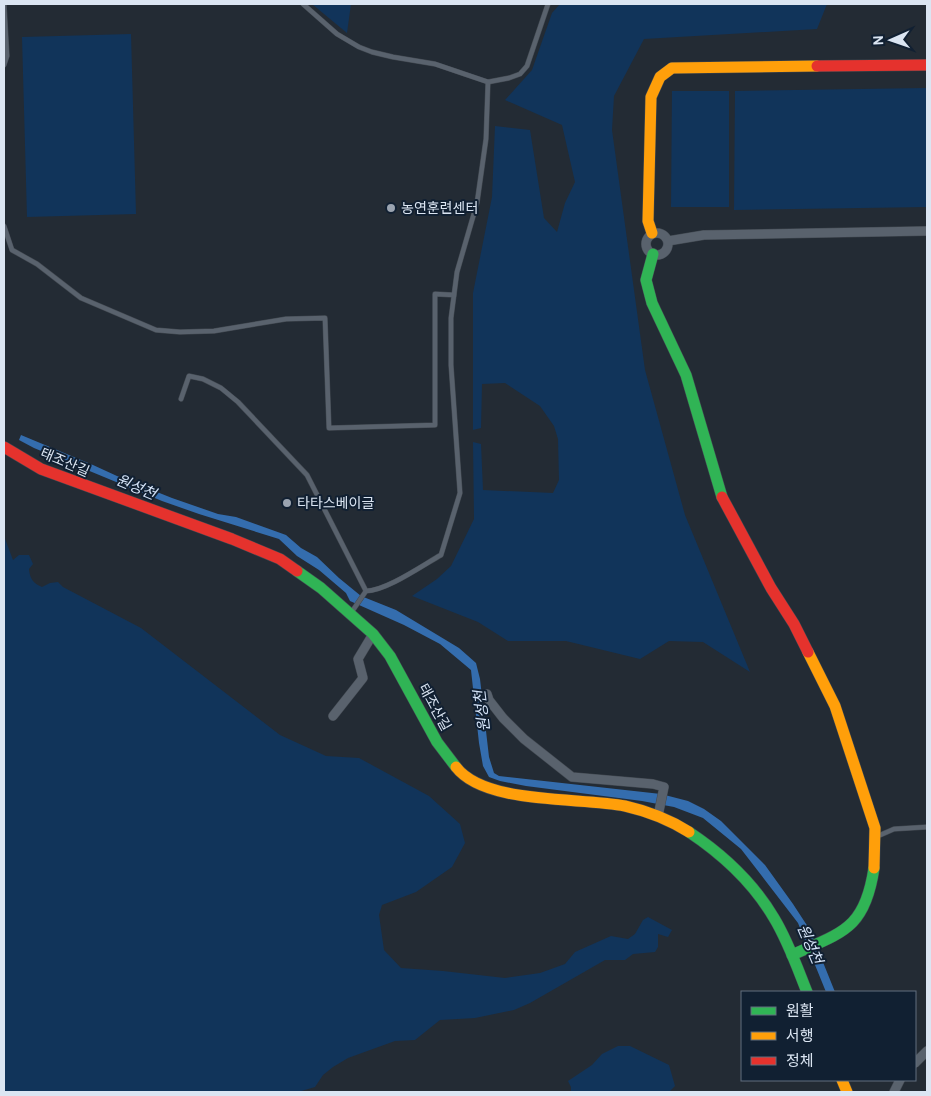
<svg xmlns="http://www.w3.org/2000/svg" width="931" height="1096" font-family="Overpass,'Noto Sans KR',sans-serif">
<rect width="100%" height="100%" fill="#232b34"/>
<!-- green -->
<g fill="#11345a">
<polygon points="312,4 351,4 347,33"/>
<polygon points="560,4 827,4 817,29 644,39 614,96 612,130 645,370 685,515 750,672 703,642 669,641 640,659 566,641 508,641 478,622 412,596 437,579 451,566 474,519 473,442 481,444 483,490 553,493 559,480 558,439 554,426 540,406 505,383 482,384 481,428 473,430 473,293 492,197 495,126 530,130 544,218 557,232 565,203 575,182 562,125 505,100 532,70 552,13"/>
<polygon points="131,34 136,214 27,217 22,37"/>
<polygon points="927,88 927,207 734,210 735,91"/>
<polygon points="672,91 729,91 729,207 671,207"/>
<path d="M4,536L13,560L19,555H29L33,564L29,569C30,579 33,583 42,587L50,583L58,582L63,587L141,628L280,735L326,756L359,758L429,796L460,824L465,843L452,867L416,892L382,905L379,915L384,950L401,968L443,971L505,978L540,973L565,964L575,952L611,936L628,939L635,934L643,920L648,917L672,930L668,937L658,934V947L655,952L633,954L625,960H605L530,1003L514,1010L475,1018L440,1020L415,1040L395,1041L348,1058L333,1067L323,1075L315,1087L298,1092H4Z"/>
<polygon points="618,1046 630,1046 669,1065 675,1086 669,1092 571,1092 571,1087 568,1081 592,1065 602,1054"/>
</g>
<!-- water -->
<polygon fill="#346dae" points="21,435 93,465 117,476 172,498 218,514 236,517 286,535 301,548 317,557 339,578 361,596 396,610 459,648 476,663 480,679 489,757 494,773 499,776 661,794 688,801 704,809 721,821 765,865 793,904 810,930 835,992 826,992 798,923 741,849 703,818 674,807 642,801 526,786 500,781 489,777 483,766 479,743 471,670 440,644 404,625 350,601 346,593 319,570 297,556 279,539 199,514 162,501 34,448 19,440"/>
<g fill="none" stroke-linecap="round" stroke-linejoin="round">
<defs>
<g id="lane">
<polyline points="303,4 337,34 359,47 372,52 393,57 435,64 488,82 509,78 520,74 527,66 548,4"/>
<polyline points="4,65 7,56 4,4"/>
<polyline points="4,226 12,250 37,264 81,298 156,330 180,332 214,331 286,319 325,318 329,428 435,425 435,294 454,295"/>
<polyline points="181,399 189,376 203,379 221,388 238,402 307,475 366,591"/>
<path d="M351,613L366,591C386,591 423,565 441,555L460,493L451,365V318L457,272L477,203L486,139L488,82"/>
<polyline points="878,836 894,829 927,827"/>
</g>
<g id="street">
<circle cx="657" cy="244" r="11"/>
<polyline points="668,241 704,235 927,231"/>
<polyline points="487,694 489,700 503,718 524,739 572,777 653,784 664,787 658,816"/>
<polyline points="333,716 363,678 358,659 373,634"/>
<polyline points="915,1063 927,1051"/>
<polyline points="894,1092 900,1080"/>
</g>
<g id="fast">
<polyline points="653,254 646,280 652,303 686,375 722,497"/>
<polyline points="297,571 321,588 373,634 390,656 437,742 456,767"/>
<path d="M689,832C722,854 754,884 774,918C788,941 797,967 807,992"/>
<path d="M792,955C843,932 865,929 874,868"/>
</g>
<g id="slow">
<polyline points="652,233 648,221 651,97 660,77 672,68 817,66"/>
<polyline points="808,652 835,706 875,828 874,868"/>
<path d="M456,767C485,805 581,797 625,806C647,811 670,820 689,832"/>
<polyline points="842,1080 847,1092"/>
</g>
<g id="jam">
<polyline points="817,66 927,65"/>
<polyline points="4,447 41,469 232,539 280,559 297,571"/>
<polyline points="722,497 771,588 794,624 808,652"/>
</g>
</defs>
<!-- lane casing -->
<use href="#lane" stroke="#424951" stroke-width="5.5"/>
<!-- street casing -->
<use href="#street" stroke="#424951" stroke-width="10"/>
<!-- fast casing -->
<use href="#fast" stroke="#424951" stroke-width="12"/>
<!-- slow casing -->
<use href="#slow" stroke="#424951" stroke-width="12"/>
<!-- jam casing -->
<use href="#jam" stroke="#424951" stroke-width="12"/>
<!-- lane -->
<use href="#lane" stroke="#59626d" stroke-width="4.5"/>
<!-- street -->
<use href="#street" stroke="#59626d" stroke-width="9"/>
<!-- fast -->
<use href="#fast" stroke="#30b455" stroke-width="11"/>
<!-- slow -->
<use href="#slow" stroke="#ff9f0a" stroke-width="11"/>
<!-- jam -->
<use href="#jam" stroke="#e5322d" stroke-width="11"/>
</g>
<!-- markers -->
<g fill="#9ba4b0" stroke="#112032" stroke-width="2">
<circle cx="391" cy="208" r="5"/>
<circle cx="287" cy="503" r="5"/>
</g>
<g text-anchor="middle" stroke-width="4" stroke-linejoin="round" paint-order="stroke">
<!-- poi labels -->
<g font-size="14" fill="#dbe5f2" stroke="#112032" text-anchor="start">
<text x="401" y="213">농연훈련센터</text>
<text x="297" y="508">타타스베이글</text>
</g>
<!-- street labels -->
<g font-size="14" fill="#dbe5f2" stroke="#112032">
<text transform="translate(65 462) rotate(23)" y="5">태조산길</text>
<text transform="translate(435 707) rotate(61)" y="5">태조산길</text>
</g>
<!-- water labels -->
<g font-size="15" font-style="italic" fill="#d6e5f9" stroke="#112032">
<text transform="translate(136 487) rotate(23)" y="5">원성천</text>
<text transform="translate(482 711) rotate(-97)" y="5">원성천</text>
<text transform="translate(810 944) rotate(67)" y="5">원성천</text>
</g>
</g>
<!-- border -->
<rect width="931" height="1096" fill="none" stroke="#dbe5f2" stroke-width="10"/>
<!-- legend -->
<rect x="741" y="991" width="175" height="90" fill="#112032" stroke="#626f7f"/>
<rect x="751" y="1007" width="25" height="8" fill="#30b455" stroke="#626f7f"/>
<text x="786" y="1016" font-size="15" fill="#dbe5f2">원활</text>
<rect x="751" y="1032" width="25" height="8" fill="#ff9f0a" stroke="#626f7f"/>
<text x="786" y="1041" font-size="15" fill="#dbe5f2">서행</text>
<rect x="751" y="1057" width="25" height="8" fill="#e5322d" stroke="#626f7f"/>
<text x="786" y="1066" font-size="15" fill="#dbe5f2">정체</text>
<!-- north arrow -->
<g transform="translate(891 40) rotate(268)" stroke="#112032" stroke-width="4" paint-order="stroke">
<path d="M0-4L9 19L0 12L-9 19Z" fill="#dbe5f2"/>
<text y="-8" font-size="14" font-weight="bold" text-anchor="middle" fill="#dbe5f2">N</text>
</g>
</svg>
